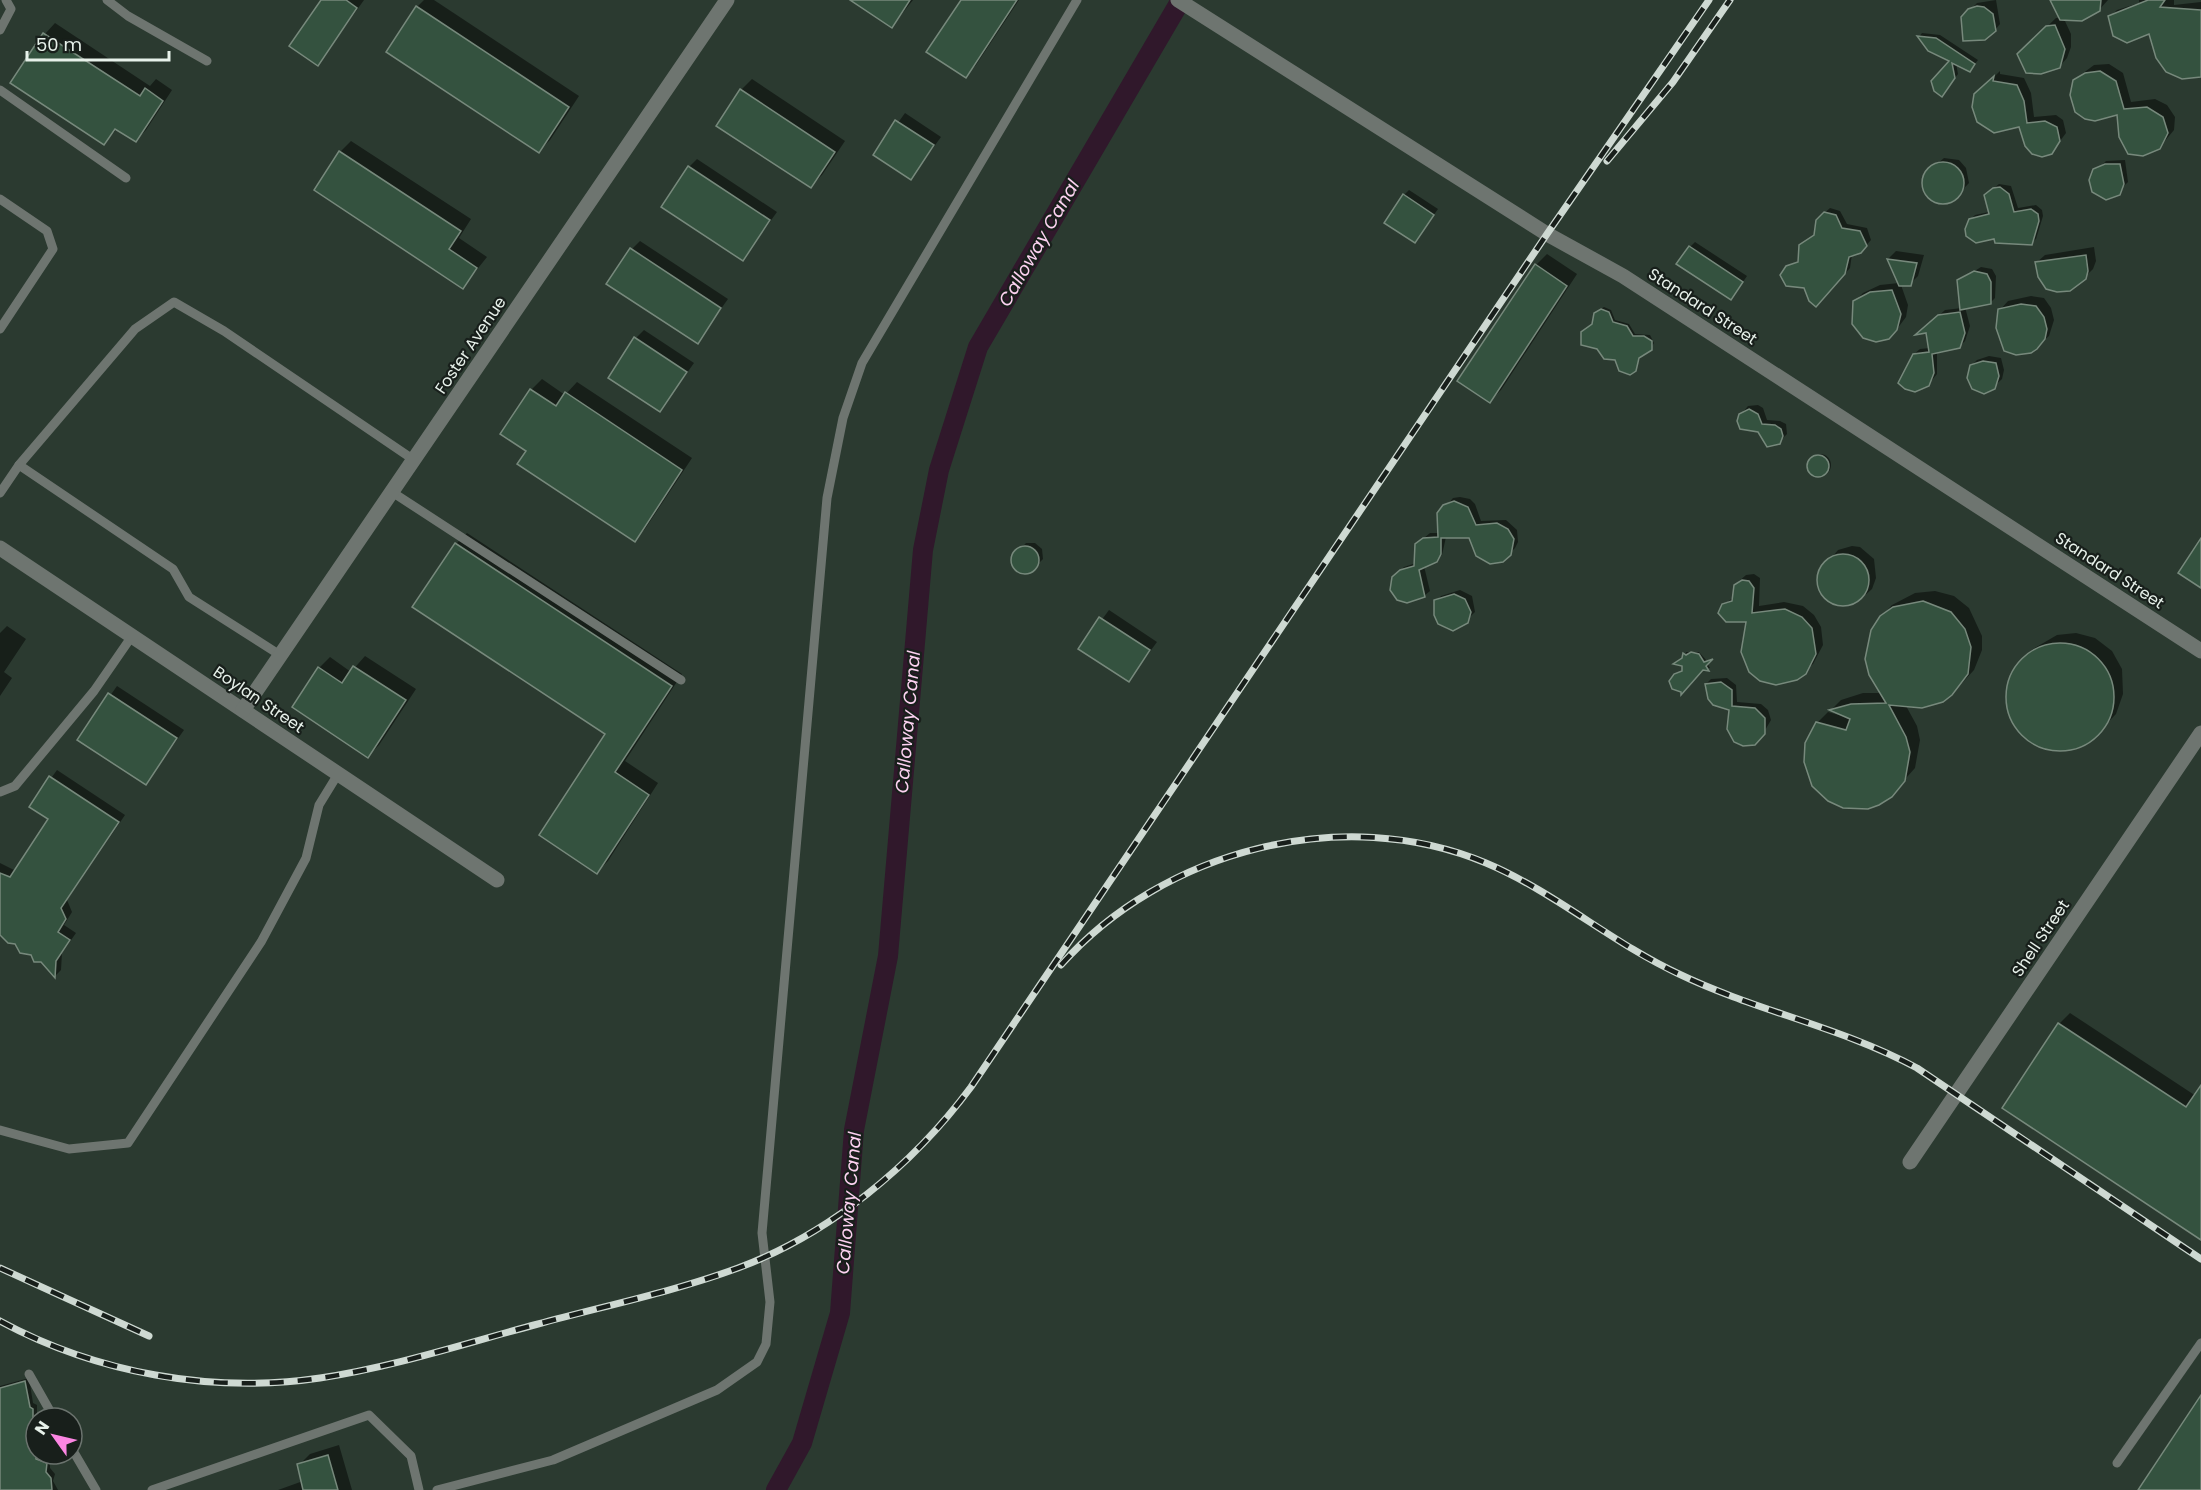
<svg xmlns="http://www.w3.org/2000/svg" width="2201" height="1490" font-family="Poppins,sans-serif">
<rect width="100%" height="100%" fill="#2b3a30"/>
<!-- shadow -->
<g fill="#0007">
<polygon points="323,0 364,0 318,64"/>
<polygon points="424,0 434,0 579,96 550,140 539,151 417,7"/>
<polygon points="854,0 913,0 892,26"/>
<polygon points="962,0 1019,0 976,65 965,76"/>
<polygon points="1996,0 2000,24 1995,30 1963,18 1977,3"/>
<polygon points="2053,0 2108,0 2099,10 2064,19 2071,34 2071,47 2067,58 2059,67 2019,54 2056,18 2061,18"/>
<polygon points="2139,0 2174,0 2174,5 2201,2 2201,76 2182,78 2150,32 2110,17 2117,10 2139,3"/>
<polygon points="55,23 150,86 156,79 172,90 146,130 136,140 118,128 104,143 12,82 45,34"/>
<polygon points="1922,33 1940,35 1978,60 1970,70 1956,63 1958,74 1942,95 1933,84 1936,75 1951,61 1919,37"/>
<polygon points="2109,64 2123,73 2131,102 2155,99 2167,105 2175,117 2174,130 2159,148 2074,80 2094,65"/>
<polygon points="2000,71 2000,74 2024,78 2031,93 2034,117 2056,115 2063,120 2066,133 2051,153 2020,126 1999,132 1982,125 1974,112 1976,95"/>
<polygon points="752,79 845,141 822,175 811,186 741,90"/>
<polygon points="905,113 941,137 911,178 875,155"/>
<polygon points="351,141 471,219 459,238 487,257 463,287 316,190 340,152"/>
<polygon points="1944,158 1959,160 1966,168 1969,183 1953,200 1936,201 1925,191 1926,173"/>
<polygon points="697,159 777,212 743,259 689,167"/>
<polygon points="2125,160 2128,182 2113,197 2100,197 2091,189 2091,176 2106,161"/>
<polygon points="1999,184 2011,186 2018,208 2036,205 2042,210 2043,216 2036,239 2031,243 1996,237 1970,220 1975,215 1989,212 1990,191"/>
<polygon points="1409,190 1438,209 1415,241 1404,195"/>
<polygon points="1830,208 1840,211 1847,224 1867,228 1871,240 1862,250 1852,254 1850,268 1821,301 1785,269 1800,260 1801,246 1816,234 1817,220"/>
<polygon points="640,241 728,299 697,342 632,249"/>
<polygon points="1695,242 1747,276 1731,299 1690,247"/>
<polygon points="2094,247 2096,261 2093,269 2085,277 2036,263 2045,255"/>
<polygon points="1896,251 1924,255 1918,276 1910,284 1901,285 1908,305 1906,317 1897,329 1854,302 1863,293 1880,285 1899,283 1888,259"/>
<polygon points="1547,254 1577,274 1501,390 1490,401 1536,265"/>
<polygon points="1981,267 1992,269 1996,276 1995,298 1990,303 1965,307 1970,326 1965,341 1959,347 1937,351 1937,374 1928,385 1914,354 1920,349 1930,348 1928,332 1920,333 1945,310 1962,308 1959,281"/>
<polygon points="2031,296 2044,298 2051,308 2054,320 2049,336 2040,344 2005,350 1998,335 2000,310 2008,301"/>
<polygon points="1604,307 1611,310 1615,320 1629,324 1635,334 1650,335 1654,343 1648,353 1641,356 1635,370 1599,320 1596,312"/>
<polygon points="644,330 694,363 660,411 636,338"/>
<polygon points="1989,356 2001,358 2004,370 2002,379 1989,391 1971,366 1977,360"/>
<polygon points="542,379 565,395 577,382 692,458 645,529 634,540 531,390"/>
<polygon points="1758,405 1763,408 1767,420 1780,421 1786,424 1787,434 1776,445 1768,445 1759,430 1746,430 1739,423 1743,412 1748,406"/>
<circle cx="1820" cy="465" r="11"/>
<polygon points="1460,497 1470,499 1475,504 1481,521 1506,520 1517,530 1518,542 1515,548 1502,561 1470,537 1446,537 1442,555 1424,566 1430,591 1424,596 1393,577 1404,567 1416,563 1414,550 1418,543 1430,533 1439,533 1439,514 1453,498"/>
<polygon points="467,533 682,674 625,761 658,783 608,861 597,872 607,734 414,607 456,544"/>
<polygon points="1026,543 1035,543 1042,549 1043,559 1030,572 1019,571 1014,566 1014,556"/>
<polygon points="1852,546 1860,547 1874,559 1876,578 1872,589 1863,597 1851,604 1834,603 1822,592 1819,573 1838,550"/>
<polygon points="1754,574 1760,578 1759,606 1784,602 1803,606 1814,615 1821,627 1823,645 1813,664 1790,682 1776,684 1744,659 1742,641 1749,620 1721,607 1734,597 1738,582 1746,575"/>
<polygon points="1460,590 1472,596 1475,612 1457,629 1447,629 1439,623 1436,601 1441,596"/>
<polygon points="1935,591 1954,596 1969,608 1982,636 1982,650 1974,670 1952,694 1905,704 1917,726 1920,740 1915,768 1891,795 1817,723 1828,712 1839,715 1831,710 1841,700 1863,693 1882,693 1881,617 1892,605 1915,593"/>
<polygon points="1109,610 1157,642 1129,680 1081,648"/>
<polygon points="7,626 26,639 4,672 12,678 0,696 0,633"/>
<polygon points="2076,633 2095,638 2112,651 2122,669 2123,694 2116,714 2093,738 2076,747 2055,750 2036,744 2015,726 2008,707 2009,681 2021,661 2033,649 2057,635"/>
<polygon points="1686,652 1699,652 1707,661 1711,659 1707,663 1710,668 1675,675 1683,670"/>
<polygon points="365,656 416,689 379,745 368,756 319,668 330,657 351,672"/>
<polygon points="1727,678 1736,685 1737,702 1761,704 1768,710 1771,720 1760,739 1706,684 1711,679"/>
<polygon points="117,686 184,730 146,783 79,740"/>
<polygon points="57,770 125,815 67,900 72,912 64,925 76,933 62,953 61,970 55,976 42,960 0,934 0,863 16,871 50,819 31,806"/>
<polygon points="2070,1013 2196,1096 2201,1088 2201,1238 2004,1108 2059,1024"/>
<polygon points="29,1378 33,1403 37,1405 37,1416 40,1417 36,1418 36,1454 42,1454 50,1459 50,1468 55,1474 53,1481 58,1490 0,1490 0,1386"/>
<polygon points="339,1445 352,1490 278,1490 303,1481 299,1465 310,1454"/>
</g>
<g fill="none" stroke-linecap="round" stroke-linejoin="round">
<!-- canal -->
<polyline stroke="#30182b" stroke-width="20" points="776,1490 802,1443 840,1313 854,1130 888,956 923,550 939,470 978,347 1181,0"/>
</g>
<!-- building -->
<g fill="#34523f" stroke="#77897c" stroke-width="1.5">
<polygon points="321,0 346,0 357,8 318,66 289,46"/>
<polygon points="850,0 910,0 892,28"/>
<polygon points="961,0 1017,0 966,78 926,52"/>
<polygon points="2050,0 2101,0 2100,11 2082,21 2060,20"/>
<polygon points="2148,0 2165,0 2160,7 2201,10 2201,77 2182,79 2166,72 2156,58 2149,34 2127,43 2113,36 2108,16"/>
<polygon points="416,6 569,107 539,153 386,52"/>
<polygon points="1977,6 1984,7 1993,14 1996,31 1985,40 1963,41 1961,17 1968,9"/>
<polygon points="2055,25 2065,49 2060,68 2041,74 2026,73 2017,54 2046,26"/>
<polygon points="43,33 140,96 145,88 163,101 136,142 115,129 104,145 10,83"/>
<polygon points="1917,36 1936,38 1975,64 1970,72 1952,63 1955,78 1942,97 1934,91 1931,81 1949,61 1928,51"/>
<polygon points="2100,71 2116,81 2124,109 2147,107 2163,117 2168,133 2160,149 2143,156 2128,154 2119,137 2117,115 2095,121 2085,119 2075,112 2070,95 2073,80 2085,73"/>
<polygon points="1994,76 1993,81 2017,85 2024,101 2027,123 2045,121 2057,127 2060,141 2052,154 2042,157 2032,154 2025,146 2019,127 1994,133 1977,122 1972,107 1974,94"/>
<polygon points="740,89 835,152 811,188 716,126"/>
<polygon points="895,120 934,145 911,180 873,155"/>
<polygon points="339,151 461,231 449,249 477,268 463,289 314,190"/>
<circle cx="1943" cy="183" r="21"/>
<polygon points="2105,164 2120,164 2124,184 2120,195 2106,200 2092,192 2089,180 2093,169"/>
<polygon points="688,166 770,220 743,261 661,207"/>
<polygon points="2000,187 2009,194 2014,212 2031,209 2038,214 2039,221 2032,245 1995,243 1994,239 1976,243 1966,236 1965,229 1969,219 1989,214 1984,195 1993,188"/>
<polygon points="1403,194 1434,215 1415,243 1384,223"/>
<polygon points="1824,212 1836,215 1842,228 1860,231 1867,246 1861,253 1849,257 1845,274 1816,307 1809,301 1804,288 1786,286 1780,275 1786,266 1798,262 1799,245 1814,235 1816,220"/>
<polygon points="1689,246 1743,282 1731,300 1676,264"/>
<polygon points="630,248 721,308 698,344 606,284"/>
<polygon points="2086,255 2088,271 2086,279 2070,291 2057,292 2046,289 2038,277 2035,262"/>
<polygon points="1887,259 1917,263 1911,286 1899,286"/>
<polygon points="1535,264 1567,286 1490,403 1457,381"/>
<polygon points="1974,271 1987,274 1991,282 1991,304 1960,310 1957,280"/>
<polygon points="1892,290 1901,314 1897,330 1889,339 1876,342 1863,338 1852,324 1853,301 1870,292"/>
<polygon points="2021,304 2036,306 2044,317 2047,329 2045,339 2037,349 2031,353 2016,355 2004,351 1996,328 1998,309"/>
<polygon points="1601,309 1609,312 1613,322 1627,326 1633,336 1644,336 1652,341 1652,350 1639,358 1636,371 1630,375 1619,371 1615,360 1604,359 1597,349 1581,345 1581,332 1592,324 1594,313"/>
<polygon points="1960,312 1965,333 1960,348 1932,354 1934,373 1929,386 1915,392 1905,389 1898,383 1913,354 1929,352 1926,333 1915,335 1938,315"/>
<polygon points="634,337 687,372 660,412 608,378"/>
<polygon points="1983,361 1996,363 1999,376 1995,389 1984,394 1972,389 1967,378 1970,365"/>
<polygon points="530,389 556,406 565,392 682,470 635,542 517,464 526,451 500,434"/>
<polygon points="1749,409 1758,414 1762,424 1775,425 1781,429 1783,436 1780,444 1767,447 1758,432 1740,429 1737,421 1739,414"/>
<circle cx="1818" cy="466" r="11"/>
<polygon points="1454,501 1468,507 1476,525 1497,523 1508,529 1514,539 1511,555 1503,562 1490,564 1476,556 1469,538 1441,538 1441,554 1437,562 1419,570 1425,597 1407,603 1397,600 1390,590 1392,577 1400,570 1414,566 1415,544 1423,538 1438,537 1437,513 1443,505"/>
<polygon points="2201,538 2201,588 2178,573"/>
<polygon points="455,543 672,686 615,772 649,795 597,874 539,835 605,734 412,607"/>
<circle cx="1025" cy="560" r="14"/>
<circle cx="1843" cy="580" r="26"/>
<polygon points="1742,580 1749,581 1754,588 1752,613 1785,609 1802,617 1812,628 1816,654 1806,674 1797,680 1776,685 1760,681 1749,672 1741,652 1746,622 1726,622 1718,613 1722,604 1732,601 1734,585"/>
<polygon points="1454,594 1465,599 1471,612 1468,623 1453,631 1438,624 1434,615 1434,600"/>
<polygon points="1923,601 1951,612 1965,629 1971,647 1968,674 1952,695 1943,702 1922,708 1889,705 1906,737 1910,752 1905,781 1892,797 1879,805 1868,809 1843,808 1828,801 1812,786 1804,762 1805,743 1816,722 1846,730 1850,719 1829,710 1851,704 1886,703 1869,675 1865,659 1871,630 1880,616 1893,607"/>
<polygon points="1099,617 1150,650 1129,682 1078,649"/>
<circle cx="2060" cy="697" r="54"/>
<polygon points="1691,652 1699,654 1704,662 1713,659 1706,666 1709,671 1703,670 1681,695 1681,692 1672,689 1669,681 1674,674 1682,671 1682,666 1673,664 1682,658 1683,653 1686,655"/>
<polygon points="353,666 406,700 368,758 292,707 318,667 342,683"/>
<polygon points="1721,682 1732,690 1732,706 1755,708 1765,718 1765,734 1755,745 1743,746 1734,742 1727,729 1729,710 1713,705 1708,699 1705,684"/>
<polygon points="108,693 177,738 146,785 77,740"/>
<polygon points="49,776 119,822 61,908 66,919 58,932 70,940 56,961 55,978 41,962 34,962 31,955 20,953 15,944 8,943 0,935 0,873 10,877 48,819 29,807"/>
<polygon points="2058,1023 2186,1107 2201,1085 2201,1240 2002,1108"/>
<polygon points="25,1381 30,1407 33,1409 33,1420 36,1421 36,1459 47,1463 46,1472 51,1478 52,1490 0,1490 0,1388"/>
<polygon points="2201,1395 2201,1490 2138,1490"/>
<polygon points="328,1455 338,1490 303,1490 297,1464"/>
</g>
<g fill="none" stroke-linecap="round" stroke-linejoin="round">
<!-- lane -->
<g stroke="#6e7570" stroke-width="9">
<polyline points="107,0 128,16 207,61"/>
<polyline points="0,30 11,9 6,0"/>
<polyline points="0,90 126,178"/>
<polyline points="0,199 47,231 53,249 0,329"/>
<polyline points="19,465 135,329 174,302 224,331 414,460"/>
<polyline points="392,492 681,680"/>
<polyline points="0,493 19,465 173,569 189,597 280,655"/>
<polyline points="0,792 15,786 94,691 132,636"/>
<polyline points="0,1130 69,1149 128,1143 261,942 306,858 319,805 338,774"/>
<polyline points="29,1374 54,1418"/>
<polyline points="72,1449 96,1490"/>
<polyline points="2117,1463 2201,1343"/>
<polyline points="152,1490 369,1415 411,1456 419,1490"/>
<polyline points="437,1490 553,1460 717,1390 757,1362 766,1344 770,1302 762,1233 827,498 843,418 862,363 1077,0"/>
</g>
<!-- street -->
<g stroke="#6e7570" stroke-width="15">
<polyline points="1178,0 1547,234 1623,276 2201,651"/>
<polyline points="0,548 497,880"/>
<polyline points="243,710 727,0"/>
<polyline points="1910,1162 2201,733"/>
</g>
<defs>
<g id="rail">
<polyline points="1607,161 1673,82 1730,0"/>
<path d="M1061,965C1163,850 1343,803 1486,863C1555,892 1612,943 1679,974C1756,1011 1841,1027 1917,1068L2201,1259"/>
<polyline points="0,1268 149,1336"/>
<path d="M0,1321C96,1373 212,1394 320,1378C394,1367 466,1343 538,1324C604,1306 673,1292 738,1268C830,1234 913,1165 971,1087L1547,234L1709,0"/>
</g>
</defs>
<!-- rail casing -->
<use href="#rail" stroke="#ced9d2" stroke-width="7"/>
<!-- rail -->
<use href="#rail" stroke="#181f1b" stroke-width="4.5" stroke-dasharray="14" stroke-linecap="butt"/>
</g>
<g text-anchor="middle" stroke-width="4.5" stroke-linejoin="round" paint-order="stroke">
<!-- street labels -->
<g font-size="16" fill="#e7f1ea" stroke="#181f1b">
<text transform="translate(1703 306) rotate(33)" y="6">Standard Street</text>
<text transform="translate(470 345) rotate(-56)" y="6">Foster Avenue</text>
<text transform="translate(2110 570) rotate(33)" y="6">Standard Street</text>
<text transform="translate(259 699) rotate(34)" y="6">Boylan Street</text>
<text transform="translate(2040 938) rotate(-56)" y="6">Shell Street</text>
</g>
<!-- water labels -->
<g font-size="18" font-style="italic" fill="#fdd2f1" stroke="#181f1b">
<text transform="translate(1039 243) rotate(-60)" y="6">Calloway Canal</text>
<text transform="translate(908 722) rotate(-85)" y="6">Calloway Canal</text>
<text transform="translate(849 1203) rotate(-85)" y="6">Calloway Canal</text>
</g>
</g>
<!-- north arrow -->
<g transform="translate(54 1436) rotate(304)"><circle r="28" fill="#181f1b" stroke="#6b736e" stroke-width="1.5"/>
<path d="M0-4.5L10 22L0 15L-10 22Z" fill="#fc86e3"/>
<text y="-9" font-size="16" font-weight="bold" text-anchor="middle" fill="#e7f1ea">N</text>
</g>
<!-- scale -->
<path d="M27 51v9h142v-9" fill="none" stroke="#e7f1ea" stroke-width="3"/>
<text x="36" y="51" font-size="18" fill="#e7f1ea" stroke="#181f1b" stroke-width="4.5" paint-order="stroke">50 m</text>
</svg>
